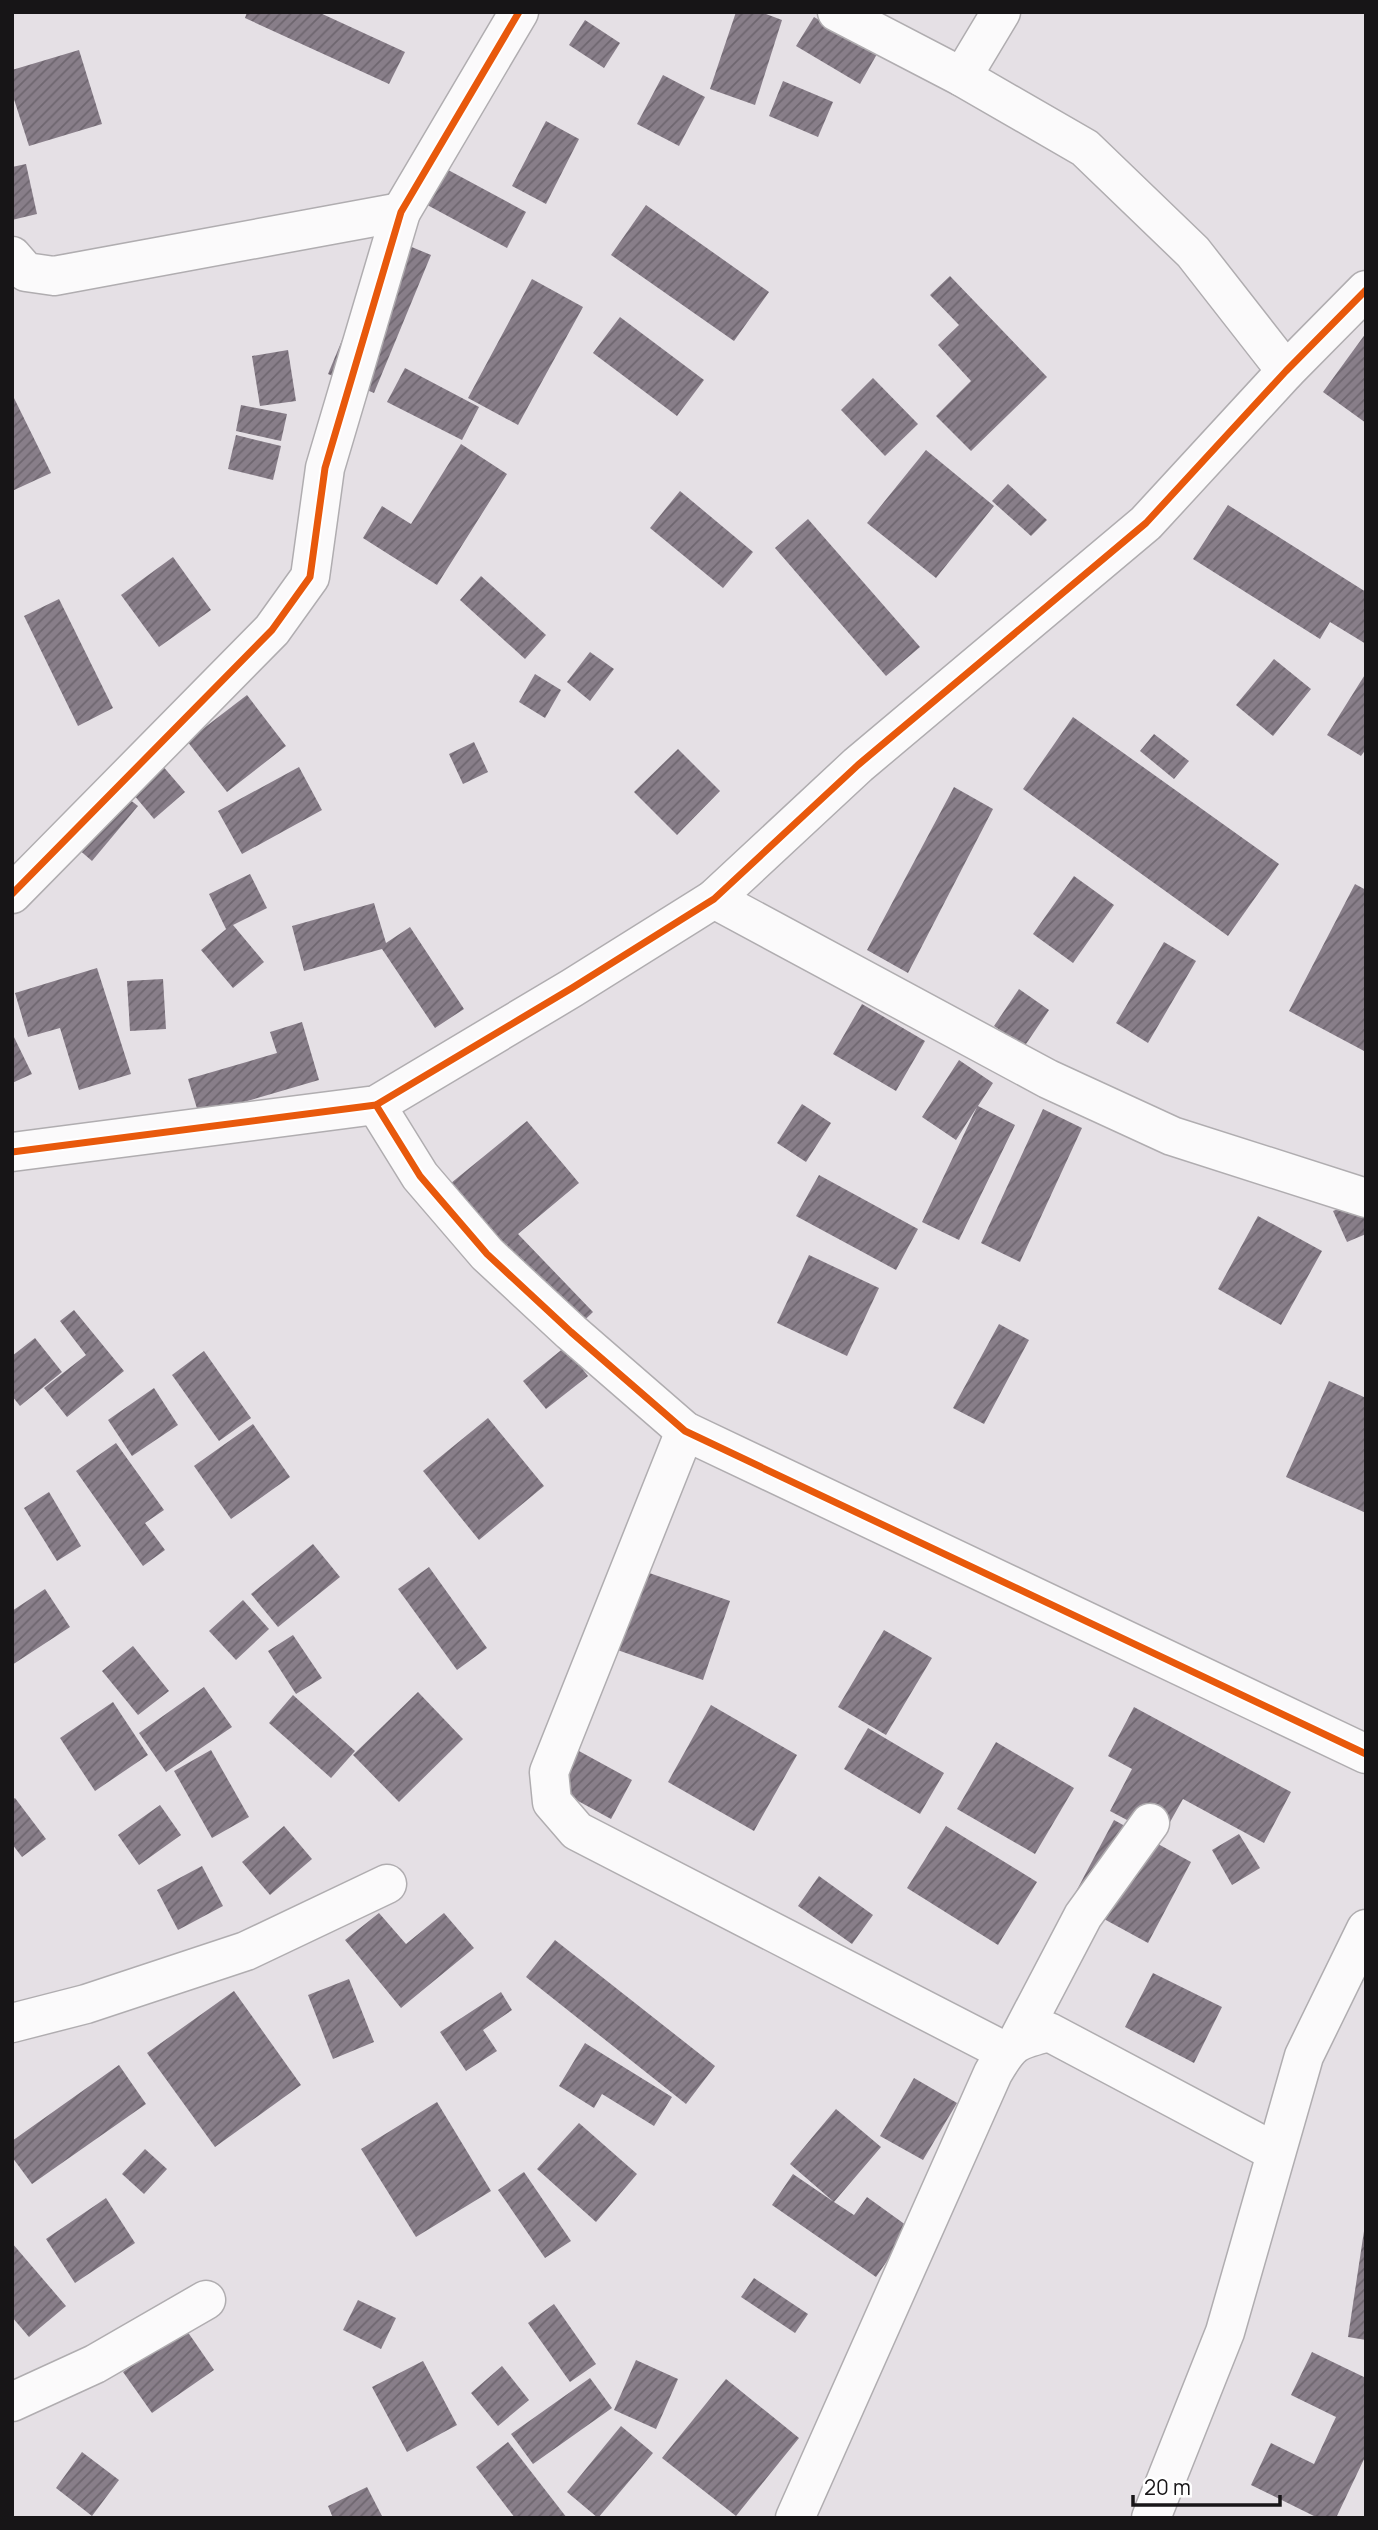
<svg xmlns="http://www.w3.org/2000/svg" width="1378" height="2530" font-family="Manrope,sans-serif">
<defs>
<pattern id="building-hatch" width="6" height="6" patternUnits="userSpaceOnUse" patternTransform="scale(1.75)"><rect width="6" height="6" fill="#887e89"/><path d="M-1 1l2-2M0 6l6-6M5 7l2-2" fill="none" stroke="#6e666f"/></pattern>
</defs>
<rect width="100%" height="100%" fill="#e5e0e5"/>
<!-- building -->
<g fill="url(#building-hatch)">
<polygon points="247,12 318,12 405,52 389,84 245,18"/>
<polygon points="736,12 761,12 782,20 755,105 710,89"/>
<polygon points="814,17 877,54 860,84 796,46"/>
<polygon points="585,20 620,43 604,68 569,45"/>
<polygon points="79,50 102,124 29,146 12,93 12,70"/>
<polygon points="663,75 705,97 679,146 637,124"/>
<polygon points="783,81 833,102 818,137 769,116"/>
<polygon points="546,121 579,139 546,204 512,186"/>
<polygon points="424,157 526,212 507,248 405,193"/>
<polygon points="26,164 37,214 12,220 12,167"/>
<polygon points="646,205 769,292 734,341 611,255"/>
<polygon points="385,236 431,255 374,393 328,374"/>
<polygon points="950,276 1047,377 971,451 936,416 971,381 938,345 959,325 930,295"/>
<polygon points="532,279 583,307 518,425 468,398"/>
<polygon points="620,317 704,380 677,416 593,353"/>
<polygon points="1366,333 1366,423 1323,392"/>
<polygon points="288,350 296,401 260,406 252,356"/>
<polygon points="405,368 479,407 462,440 387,402"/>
<polygon points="873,378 918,424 885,456 841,410"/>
<polygon points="12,394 51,473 12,491"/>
<polygon points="241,405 287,414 281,441 236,431"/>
<polygon points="236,435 281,446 273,480 228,469"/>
<polygon points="461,444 507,474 437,585 363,538 382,506 411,524"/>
<polygon points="926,450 994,506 936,578 867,523"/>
<polygon points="1008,484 1047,520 1031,536 992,501"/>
<polygon points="680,491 753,552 723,588 650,528"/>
<polygon points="1228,505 1366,592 1366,644 1330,622 1320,639 1193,559"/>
<polygon points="808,519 920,647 886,676 775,548"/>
<polygon points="173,557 211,610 159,647 121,595"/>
<polygon points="481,576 546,635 525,659 460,600"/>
<polygon points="59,599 113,708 78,726 24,616"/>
<polygon points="590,652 614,669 590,701 567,682"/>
<polygon points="1274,659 1311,689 1273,736 1236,705"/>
<polygon points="1366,673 1366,749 1361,756 1327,735"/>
<polygon points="535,674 561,690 545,718 519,702"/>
<polygon points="247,695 286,746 227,792 187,741"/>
<polygon points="1073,717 1279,864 1228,936 1023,789"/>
<polygon points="1154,734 1189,761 1174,779 1140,751"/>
<polygon points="474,742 488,772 463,784 449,754"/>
<polygon points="678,749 720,791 677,835 634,792"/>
<polygon points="149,750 185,792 154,819 118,776"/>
<polygon points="299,767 322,810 242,854 218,811"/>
<polygon points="107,782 138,806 92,861 62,835"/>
<polygon points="954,787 993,809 908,973 867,950"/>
<polygon points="250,874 267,908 233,925 264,962 233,988 201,950 231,925 226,929 209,894"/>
<polygon points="1074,876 1114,905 1073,963 1033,934"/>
<polygon points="1355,884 1366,890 1366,1052 1289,1011"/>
<polygon points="374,903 386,943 410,927 464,1009 435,1028 382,949 304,971 292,926"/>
<polygon points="1164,942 1196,961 1148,1043 1116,1023"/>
<polygon points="97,968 131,1074 79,1090 60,1028 28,1037 15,993"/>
<polygon points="163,979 166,1029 130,1031 127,981"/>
<polygon points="1019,989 1049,1010 1024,1047 994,1026"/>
<polygon points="862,1004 925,1041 896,1091 833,1054"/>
<polygon points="302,1022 319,1080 199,1115 188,1079 277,1053 270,1032"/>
<polygon points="12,1033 32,1074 12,1083"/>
<polygon points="959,1060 993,1083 978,1106 1015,1125 959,1240 922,1222 977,1107 956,1140 922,1117"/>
<polygon points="802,1104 831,1123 806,1162 777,1143"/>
<polygon points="1043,1109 1082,1128 1020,1262 981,1243"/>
<polygon points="527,1121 579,1183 518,1234 593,1312 569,1335 493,1257 508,1243 496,1251 445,1188"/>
<polygon points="819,1175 918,1229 896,1270 796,1216"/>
<polygon points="1366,1197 1366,1234 1347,1242 1333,1211"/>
<polygon points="1258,1216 1322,1251 1281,1325 1218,1289"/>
<polygon points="809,1255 879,1288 847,1356 777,1323"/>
<polygon points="74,1310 124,1371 67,1417 44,1388 86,1355 60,1321"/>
<polygon points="999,1324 1029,1340 984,1424 953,1408"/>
<polygon points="35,1338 62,1372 20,1406 12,1396 12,1356"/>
<polygon points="565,1347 588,1376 546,1409 523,1381"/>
<polygon points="204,1351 251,1418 219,1441 172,1375"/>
<polygon points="1329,1381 1366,1398 1366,1513 1286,1477"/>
<polygon points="154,1388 178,1425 132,1456 108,1420"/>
<polygon points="488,1418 544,1486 479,1540 423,1471"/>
<polygon points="253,1424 290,1477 231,1519 194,1466"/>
<polygon points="116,1443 164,1510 145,1523 165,1550 143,1566 76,1471"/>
<polygon points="49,1492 81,1546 57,1561 24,1508"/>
<polygon points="313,1544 340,1577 278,1627 251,1594"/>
<polygon points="429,1567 487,1648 457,1670 398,1589"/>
<polygon points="632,1567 730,1601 703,1680 606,1646"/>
<polygon points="45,1589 70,1627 12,1665 12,1611"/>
<polygon points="243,1600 269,1629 236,1660 209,1631"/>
<polygon points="884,1630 932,1658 886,1735 838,1707"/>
<polygon points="293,1635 322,1678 296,1694 268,1651"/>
<polygon points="133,1646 169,1691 138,1715 102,1671"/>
<polygon points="204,1687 232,1727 166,1772 139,1733"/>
<polygon points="418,1692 463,1739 399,1802 353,1755"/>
<polygon points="293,1695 355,1751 331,1778 269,1723"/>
<polygon points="113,1702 148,1755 95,1791 60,1738"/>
<polygon points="711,1705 797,1755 754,1831 668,1782"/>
<polygon points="1134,1707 1291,1792 1264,1843 1183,1799 1161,1838 1110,1811 1132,1769 1108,1756"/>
<polygon points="868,1728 944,1773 920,1814 844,1769"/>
<polygon points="557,1739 632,1780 611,1819 536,1778"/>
<polygon points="996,1742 1074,1788 1035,1854 957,1809"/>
<polygon points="211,1750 249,1817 212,1838 174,1771"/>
<polygon points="15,1798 46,1839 22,1857 12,1844 12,1800"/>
<polygon points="160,1805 181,1835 139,1865 118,1835"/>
<polygon points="1114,1820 1191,1862 1148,1943 1071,1901"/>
<polygon points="284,1826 312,1859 270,1895 242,1862"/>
<polygon points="946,1826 1037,1882 998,1945 907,1888"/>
<polygon points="1239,1834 1260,1868 1232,1885 1212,1850"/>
<polygon points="202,1866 223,1906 178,1930 157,1890"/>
<polygon points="819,1876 873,1915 852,1944 798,1906"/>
<polygon points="379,1913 406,1944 444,1913 474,1948 401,2008 345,1940"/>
<polygon points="555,1940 715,2066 686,2104 526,1977"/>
<polygon points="1153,1973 1222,2007 1194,2063 1125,2027"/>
<polygon points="349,1979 374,2042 333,2059 308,1995"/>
<polygon points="234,1991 301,2085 215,2147 147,2053"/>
<polygon points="501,1992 512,2010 483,2030 497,2051 466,2071 440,2032"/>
<polygon points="585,2043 672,2097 654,2126 602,2094 594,2108 559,2086"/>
<polygon points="119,2065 146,2104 32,2184 12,2157 12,2141"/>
<polygon points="914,2078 957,2103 923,2160 880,2136"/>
<polygon points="437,2102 491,2191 416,2237 361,2149"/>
<polygon points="836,2109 881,2147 834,2202 854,2215 867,2197 910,2228 876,2277 772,2205 793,2174 834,2202 790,2164"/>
<polygon points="579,2123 637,2174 596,2222 537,2169"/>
<polygon points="145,2149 167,2169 144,2194 122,2174"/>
<polygon points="524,2172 571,2241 545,2258 498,2190"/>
<polygon points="106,2198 135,2243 75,2283 46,2239"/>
<polygon points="1364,2231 1366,2231 1366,2340 1348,2337"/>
<polygon points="12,2243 66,2306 29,2337 12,2317"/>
<polygon points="754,2278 808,2314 795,2333 741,2297"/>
<polygon points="358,2300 396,2318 381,2349 343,2330"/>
<polygon points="554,2304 596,2364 570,2382 528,2323"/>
<polygon points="185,2328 214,2370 152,2413 123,2372"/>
<polygon points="1312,2352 1366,2378 1366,2455 1336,2518 1318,2518 1251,2485 1271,2443 1314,2464 1336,2417 1291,2395"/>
<polygon points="636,2360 678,2379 656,2429 614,2410"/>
<polygon points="423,2361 457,2425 407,2452 372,2387"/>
<polygon points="502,2366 529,2400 498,2426 471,2393"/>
<polygon points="590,2378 612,2408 533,2464 511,2434"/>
<polygon points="726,2379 799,2438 736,2516 662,2458"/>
<polygon points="621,2426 653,2453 598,2518 567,2492"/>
<polygon points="508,2442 567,2518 515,2518 476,2467"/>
<polygon points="82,2452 119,2480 92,2516 56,2488"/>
<polygon points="367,2487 383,2518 333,2518 328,2506"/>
</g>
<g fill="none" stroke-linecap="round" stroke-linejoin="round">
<defs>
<g id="minor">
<polyline points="837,12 962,77 1085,148 1193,252 1286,371"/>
<polyline points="962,77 1001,12"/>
<polyline points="12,256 26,272 54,276 401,212"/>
<polyline points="12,894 272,630 310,577 325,468 401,212 519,12"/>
<polyline points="714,899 1048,1079 1172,1136 1366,1198"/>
<polyline points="376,1105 420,1176 487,1254 571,1332 685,1431 1366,1754"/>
<polyline points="12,1152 376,1105 572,988 714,899 858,765 1146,523 1286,371 1366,290"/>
<polyline points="685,1431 549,1772 552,1802 577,1831 1006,2052"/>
<polyline points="12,2023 86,2004 246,1951 387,1884"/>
<polyline points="1018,2040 1083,1916 1150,1823"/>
<polyline points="12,2402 95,2364 206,2300"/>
<path d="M795,2518L993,2073C1011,2042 1014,2041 1049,2032L1275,2152"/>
<polyline points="1151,2518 1225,2332 1304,2056 1366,1929"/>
</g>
</defs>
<!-- minor casing -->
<use href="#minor" stroke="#b0adb0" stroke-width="41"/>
<!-- minor -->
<use href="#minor" stroke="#fbfafb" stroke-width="38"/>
<defs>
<g id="cycleway">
<polyline points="12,894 272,630 310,577 325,468 401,212 519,12"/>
<polyline points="376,1105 420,1176 487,1254 571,1332 685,1431 1366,1754"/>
<polyline points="12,1152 376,1105 572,988 714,899 858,765 1146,523 1286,371 1366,290"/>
</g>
</defs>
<!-- cycleway casing -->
<use href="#cycleway" stroke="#fff" stroke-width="11"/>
<!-- cycleway -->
<use href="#cycleway" stroke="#e8590c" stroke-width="7"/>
</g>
<!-- border -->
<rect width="1378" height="2530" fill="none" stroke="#171517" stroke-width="28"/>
<!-- scale -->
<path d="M1133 2495v10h147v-10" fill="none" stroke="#171517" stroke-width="3.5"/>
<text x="1144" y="2495" font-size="21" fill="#171517" stroke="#ffffff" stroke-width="5" paint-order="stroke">20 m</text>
</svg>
